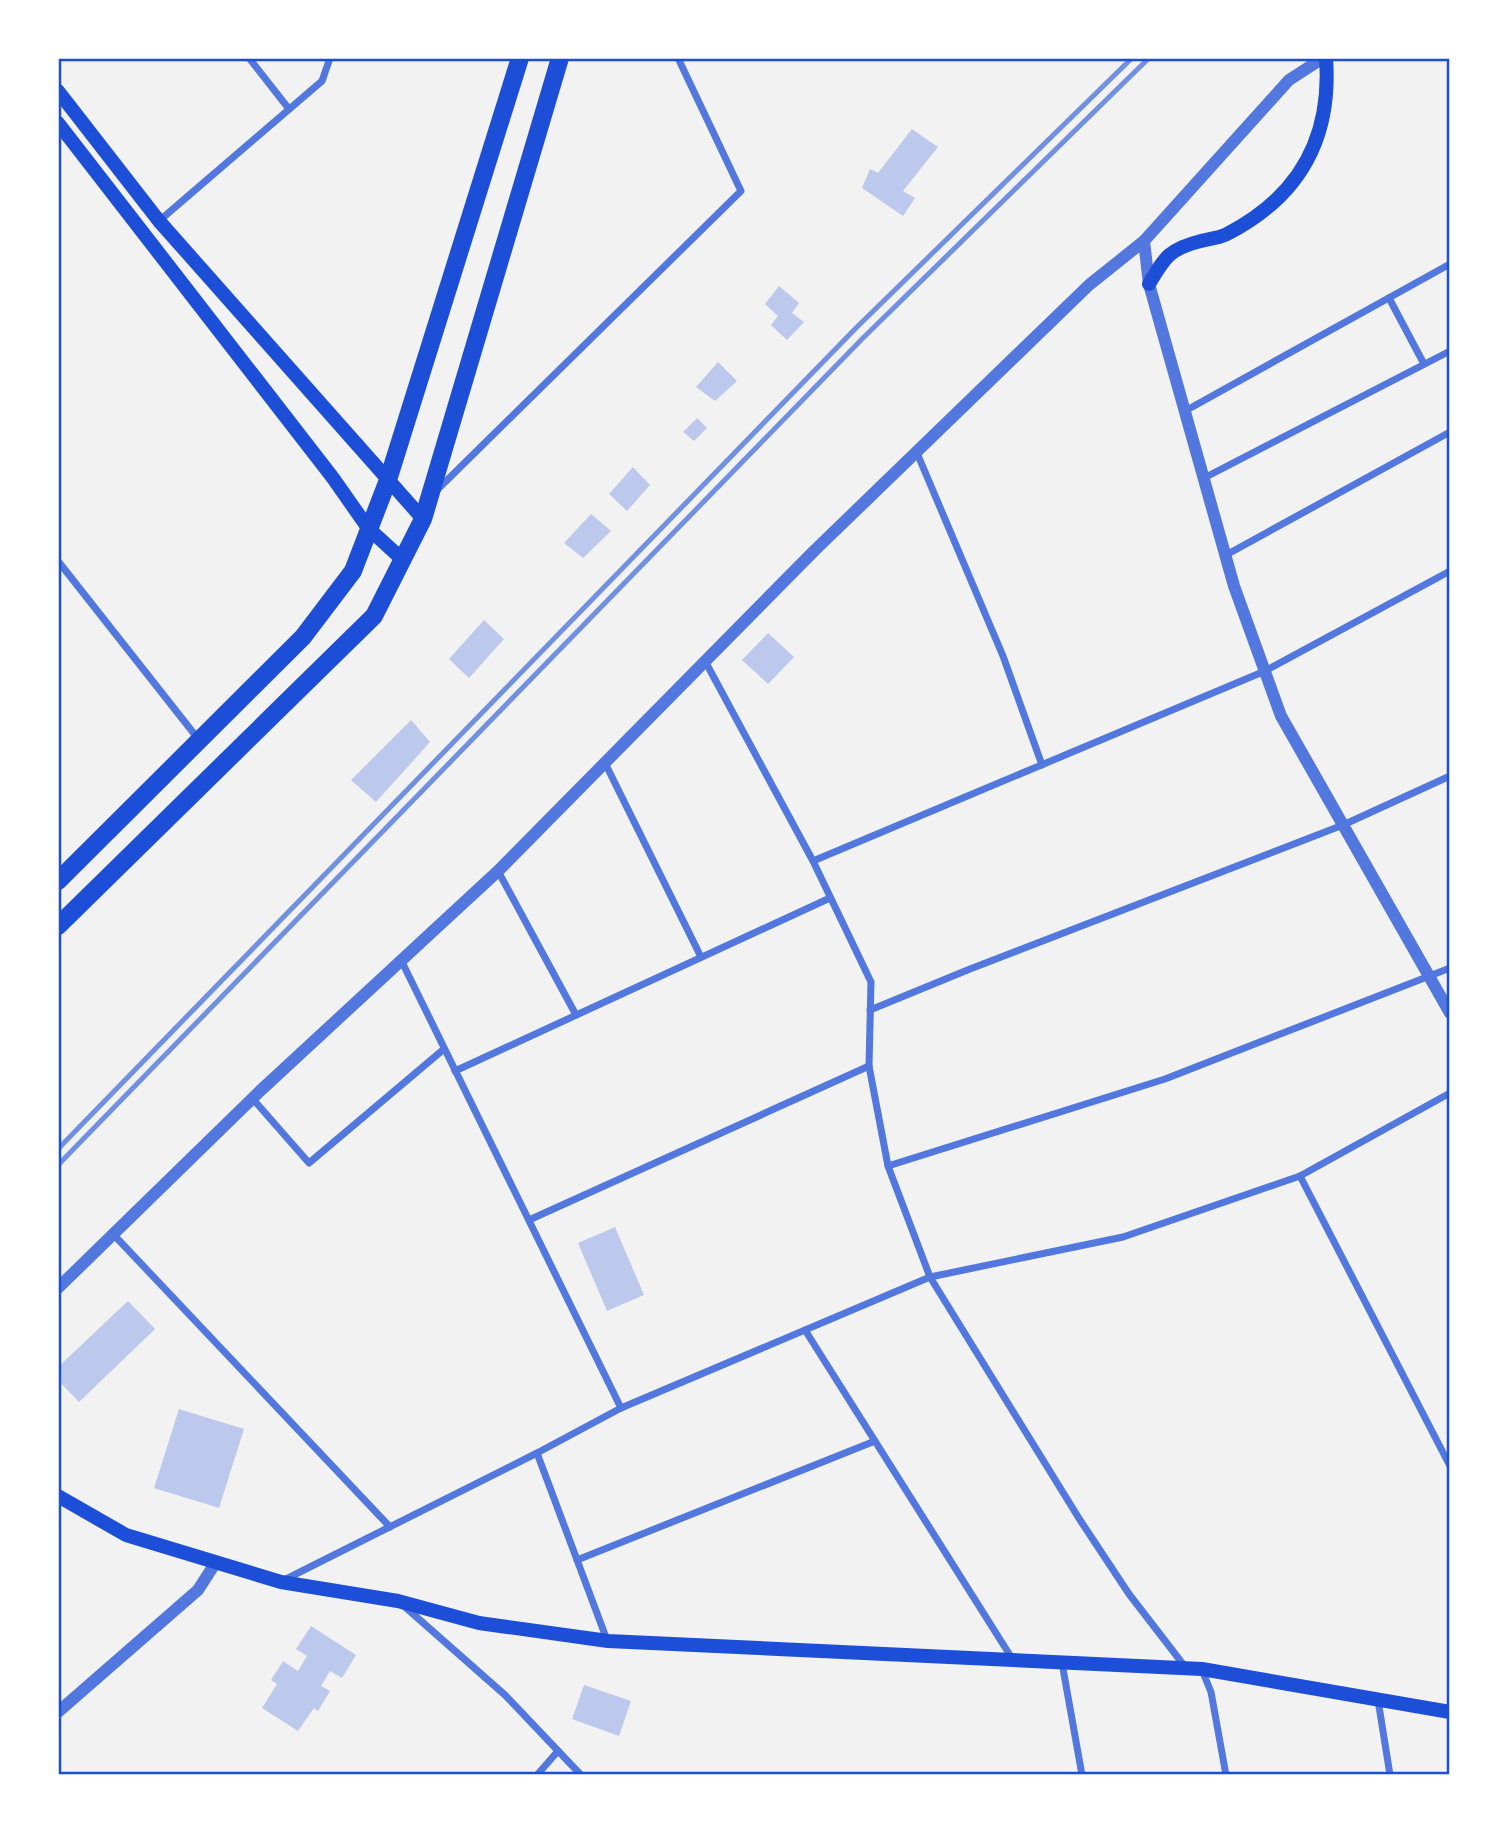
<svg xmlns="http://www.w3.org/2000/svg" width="1508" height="1833" font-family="'Exo 2',sans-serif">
<rect width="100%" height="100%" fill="#f2f2f2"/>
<!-- building -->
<g fill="#bdc9ec">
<polygon points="912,129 938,147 903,191 915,198 903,216 862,188 870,169 878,173"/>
<polygon points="779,286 799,303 792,313 804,322 787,340 771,325 778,316 765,304"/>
<polygon points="718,362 737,381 715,401 696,387"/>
<polygon points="697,418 707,428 694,441 683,432"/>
<polygon points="633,467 650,485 627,511 609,494"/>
<polygon points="591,514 611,531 583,558 564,543"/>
<polygon points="484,620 504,639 469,678 449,659"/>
<polygon points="768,633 794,657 768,684 742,660"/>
<polygon points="411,720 430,742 376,802 351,780"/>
<polygon points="615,1227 644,1295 607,1311 578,1243"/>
<polygon points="128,1301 155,1329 79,1402 58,1380 58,1367"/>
<polygon points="179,1409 244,1429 219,1508 154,1488"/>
<polygon points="311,1626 356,1655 342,1678 330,1671 321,1686 330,1691 318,1711 314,1708 298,1731 262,1708 277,1684 271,1680 283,1661 298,1671 307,1656 296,1649"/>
<polygon points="584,1685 631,1701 619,1736 572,1719"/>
</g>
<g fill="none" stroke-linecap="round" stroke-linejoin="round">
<!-- minor -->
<g stroke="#5277de" stroke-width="7">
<polyline points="249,58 289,109"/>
<polyline points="159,221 322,81 330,58"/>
<polyline points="1389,298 1424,364"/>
<polyline points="1185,411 1450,264"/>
<polyline points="917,453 1003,656 1042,765"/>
<polyline points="1204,478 1450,351"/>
<polyline points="437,490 741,191 678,58"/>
<polyline points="1226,555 1450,432"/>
<polyline points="58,561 199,740"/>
<polyline points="705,661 813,861 871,982 869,1066 888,1166 930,1277 1080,1520 1129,1594 1186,1668"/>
<polyline points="604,761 701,957"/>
<polyline points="813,861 1265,671 1450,571"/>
<polyline points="498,871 576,1015"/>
<polyline points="401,960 621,1408"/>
<polyline points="870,1010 970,969 1343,825 1450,776"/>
<polyline points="455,1071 830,898"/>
<polyline points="252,1098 309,1163 444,1049"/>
<polyline points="888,1166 1165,1079 1450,968"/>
<polyline points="1300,1176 1450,1466"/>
<polyline points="529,1220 869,1066"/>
<polyline points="113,1234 390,1527"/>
<polyline points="805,1330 1013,1660"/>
<polyline points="537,1453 607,1640"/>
<polyline points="577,1560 875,1441"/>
<polyline points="284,1580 537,1453 621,1408 930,1277 1123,1237 1300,1176 1450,1093"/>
<polyline points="404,1606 505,1695 581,1775"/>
<polyline points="1062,1663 1082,1775"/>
<polyline points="1202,1670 1211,1692 1226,1775"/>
<polyline points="1378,1700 1390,1775"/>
<polyline points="537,1775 558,1751"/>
</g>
<!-- tertiary -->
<g stroke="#5277de" stroke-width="12">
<polyline points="1323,58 1289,80 1144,241 1149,284 1234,586 1281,716 1450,1013"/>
<polyline points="58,1288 260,1091 498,871 814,551 1089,285 1144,241"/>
<polyline points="58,1712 198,1590 216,1562"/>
</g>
<!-- secondary -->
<g stroke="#1d4ed8" stroke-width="14">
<polyline points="58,91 159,221 423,519"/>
<polyline points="58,123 333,478 368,528 403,560"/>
<path d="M1149,284C1165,257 1169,249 1201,241C1209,239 1219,238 1227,234C1299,197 1332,138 1326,58"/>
<polyline points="58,1496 126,1535 281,1582 398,1601 479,1623 608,1641 1202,1669 1450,1712"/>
</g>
<!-- trunk -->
<g stroke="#1d4ed8" stroke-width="18">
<polyline points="58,881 303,637 353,571 388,480 520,58"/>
<polyline points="58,926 374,616 423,519 560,58"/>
</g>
<!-- rail -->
<g stroke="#7290e2" stroke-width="5">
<polyline points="58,1149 856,328 1132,58"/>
<polyline points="58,1165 863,338 1149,58"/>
</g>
</g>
<!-- border -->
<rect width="1508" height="1833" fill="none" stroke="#ffffff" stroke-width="119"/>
<rect x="60" y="60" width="1388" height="1713" fill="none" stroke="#1d4ed8" stroke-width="2.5"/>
</svg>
